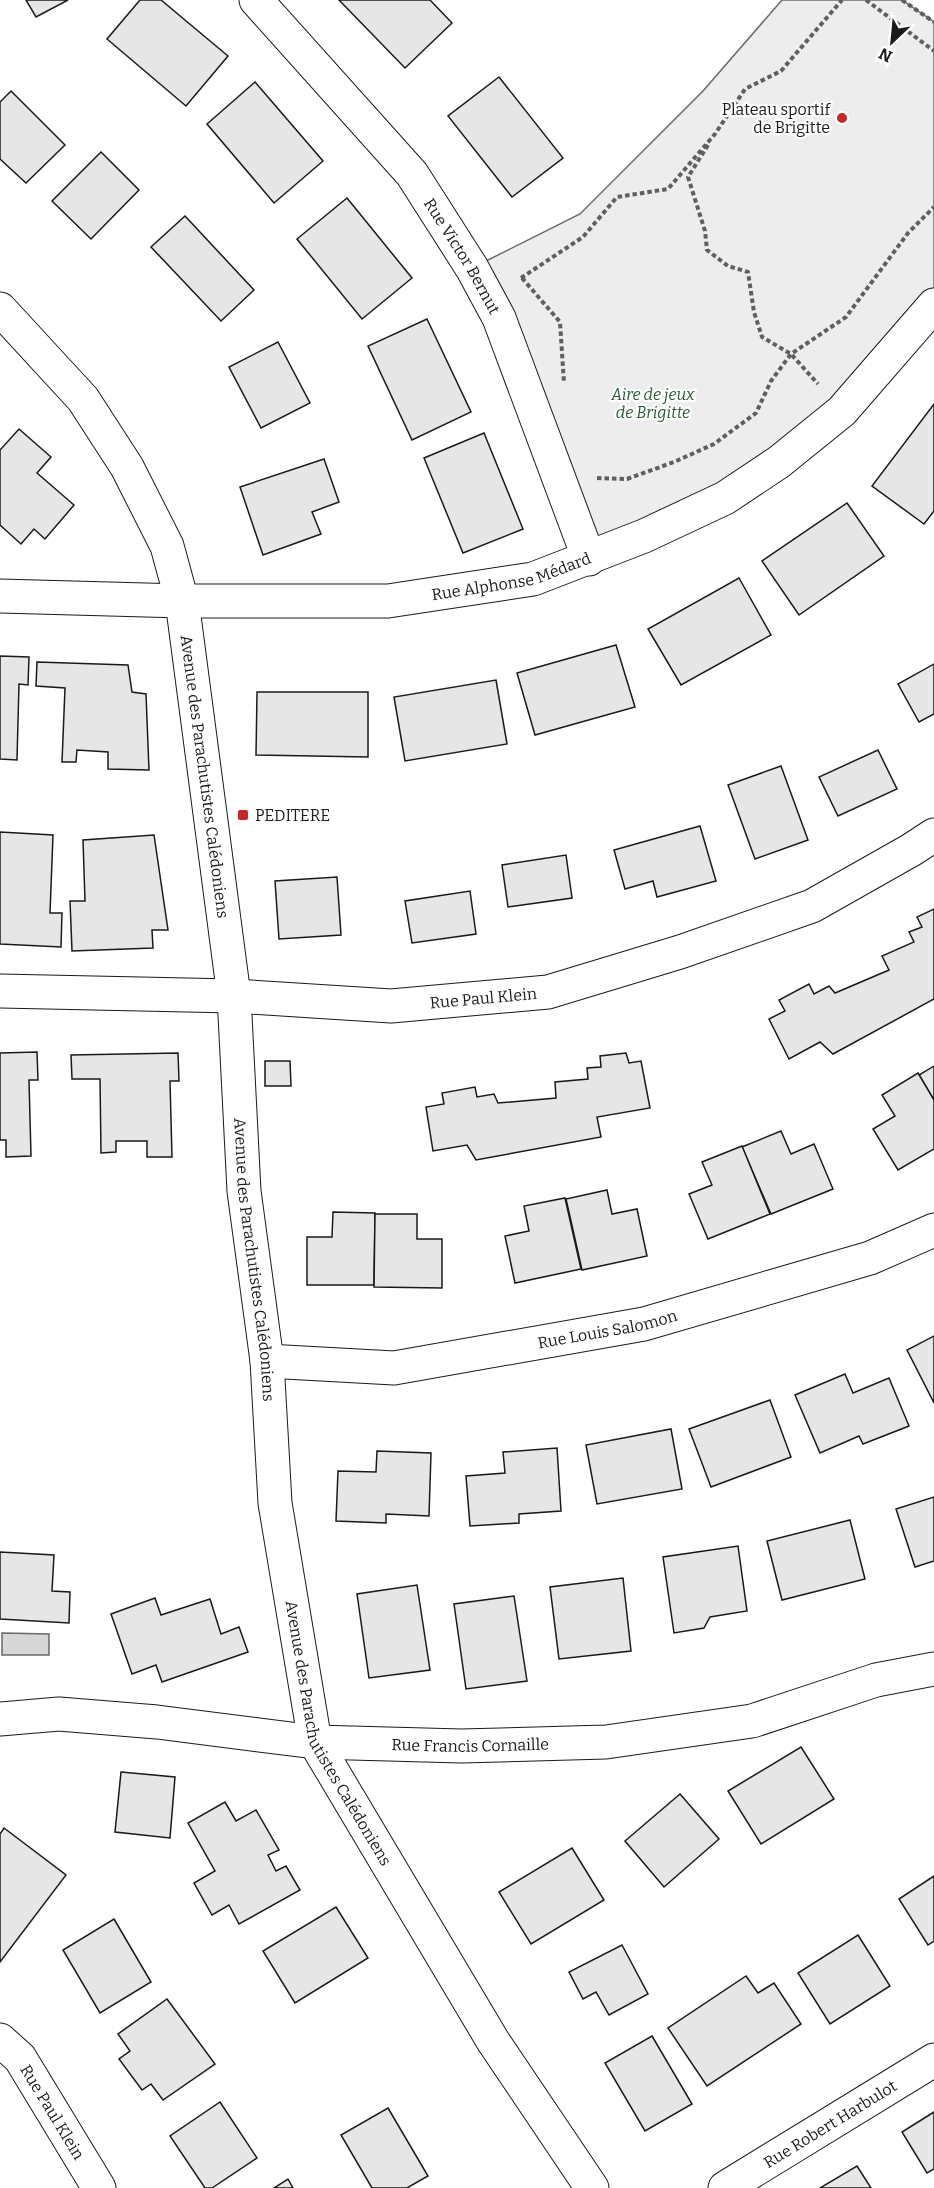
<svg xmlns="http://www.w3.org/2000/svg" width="934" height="2188" font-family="Bitter,serif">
<rect width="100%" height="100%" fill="#fff"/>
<!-- built -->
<polygon fill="#ededed" stroke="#6a6a6a" stroke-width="1.5" points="782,0 902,0 934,22 934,305 842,411 589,559 472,268 580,214 703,91"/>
<!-- water -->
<polygon fill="#d7d7d7" stroke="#6a6a6a" stroke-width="1.5" points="2,1633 49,1634 49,1655 2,1655"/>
<!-- building -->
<g fill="#e6e6e6" stroke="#1a1a1a" stroke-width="1.5">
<polygon points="26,0 68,0 36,17"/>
<polygon points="140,0 161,0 228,56 186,106 107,39"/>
<polygon points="339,0 430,0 452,23 405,68"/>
<polygon points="499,77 563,158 512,197 448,116"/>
<polygon points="255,82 323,161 274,203 207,124"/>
<polygon points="11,91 65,145 26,183 0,159 0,102"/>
<polygon points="101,152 139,190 91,239 52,201"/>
<polygon points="347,198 412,278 362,319 297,239"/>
<polygon points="185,216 254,290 221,321 151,247"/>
<polygon points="427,319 471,412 412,440 368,346"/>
<polygon points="278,342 310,403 261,428 229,367"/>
<polygon points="934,404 934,511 924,524 872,486"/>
<polygon points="19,429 51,457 37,473 74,505 45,539 34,529 21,544 0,525 0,450"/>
<polygon points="484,433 523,529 463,553 424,458"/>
<polygon points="324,459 339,502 312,512 321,534 263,555 240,487"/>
<polygon points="847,503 884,556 799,615 762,561"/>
<polygon points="739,578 771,635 681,685 648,629"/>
<polygon points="616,645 635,707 535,735 517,673"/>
<polygon points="0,656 29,657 28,685 19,684 17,760 0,759"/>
<polygon points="37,662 128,665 132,692 146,694 149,770 108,769 108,752 77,750 76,762 62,762 65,688 36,686"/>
<polygon points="934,664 934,714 919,722 898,684"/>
<polygon points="496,680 507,744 405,761 394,697"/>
<polygon points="257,692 368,692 368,757 256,755"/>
<polygon points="878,750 897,789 838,816 819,777"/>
<polygon points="781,766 808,840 755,859 728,785"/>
<polygon points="700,826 716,881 657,897 653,881 625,889 614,850"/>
<polygon points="0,832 53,835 50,913 62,913 61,947 0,944"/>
<polygon points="154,835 168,930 152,930 153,948 72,951 70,901 85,901 83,840"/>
<polygon points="566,855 572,898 508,907 502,865"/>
<polygon points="337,877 341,935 279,939 275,881"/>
<polygon points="470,891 476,934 412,943 405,901"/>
<polygon points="934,909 934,999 833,1054 820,1042 789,1059 769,1019 785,1011 779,1000 809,984 814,994 829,986 835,993 889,970 882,956 914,942 909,932 922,927 917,917"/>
<polygon points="37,1052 38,1080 29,1080 31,1156 6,1157 6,1140 0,1140 0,1053"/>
<polygon points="178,1053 179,1081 170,1081 172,1157 147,1157 147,1141 116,1141 116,1152 101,1153 100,1079 72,1079 71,1055"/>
<polygon points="626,1053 629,1063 641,1061 650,1108 597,1117 601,1137 476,1160 467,1145 433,1151 426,1107 444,1104 442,1093 475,1087 477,1097 494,1094 498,1103 556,1098 555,1082 588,1079 587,1068 601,1067 600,1056"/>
<polygon points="265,1061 290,1061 291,1086 265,1086"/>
<polygon points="934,1066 934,1100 919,1075"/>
<polygon points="918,1073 934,1100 934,1149 898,1170 873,1129 895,1116 882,1095"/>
<polygon points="781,1131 791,1154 814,1144 833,1189 771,1214 742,1147"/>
<polygon points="742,1146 770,1214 708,1239 689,1194 712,1185 702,1162"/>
<polygon points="607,1190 612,1214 637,1209 647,1256 582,1270 566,1199"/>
<polygon points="565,1198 581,1269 515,1283 505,1236 529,1231 524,1206"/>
<polygon points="333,1212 375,1213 374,1285 307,1285 307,1237 332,1237"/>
<polygon points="375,1214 417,1214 417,1239 442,1239 442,1288 374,1287"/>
<polygon points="934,1336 934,1403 907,1350"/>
<polygon points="845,1374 853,1393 889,1378 909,1426 863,1444 859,1436 820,1453 795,1395"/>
<polygon points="770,1400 791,1457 711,1487 689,1429"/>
<polygon points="671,1429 682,1489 597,1504 586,1445"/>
<polygon points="557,1448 561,1511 519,1514 519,1523 470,1526 466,1476 505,1473 503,1452"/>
<polygon points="377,1451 431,1453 429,1516 386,1514 386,1523 336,1521 338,1471 376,1472"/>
<polygon points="934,1497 934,1561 915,1567 896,1509"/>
<polygon points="850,1520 865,1579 782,1600 767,1541"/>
<polygon points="738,1546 747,1611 710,1617 704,1628 674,1633 663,1557"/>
<polygon points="0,1552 54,1555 52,1591 70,1592 69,1623 0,1619"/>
<polygon points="623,1578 631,1651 559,1659 550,1587"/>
<polygon points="417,1585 430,1670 369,1678 357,1594"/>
<polygon points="514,1596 527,1681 466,1689 454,1604"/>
<polygon points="155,1598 161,1615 210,1599 221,1634 239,1627 248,1652 162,1682 156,1665 132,1674 111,1614"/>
<polygon points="801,1747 834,1799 761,1844 728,1791"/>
<polygon points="121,1772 175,1777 170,1838 115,1832"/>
<polygon points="680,1794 719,1839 664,1887 625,1841"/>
<polygon points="225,1802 236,1821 256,1810 279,1850 268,1855 276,1871 286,1866 300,1890 239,1924 229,1905 212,1915 194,1883 215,1871 188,1823"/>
<polygon points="4,1828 66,1875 0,1962 0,1834"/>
<polygon points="572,1848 604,1900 531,1944 499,1892"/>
<polygon points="934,1876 934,1941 928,1945 899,1899"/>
<polygon points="336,1907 368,1958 295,2003 263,1951"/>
<polygon points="114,1919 151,1982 100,2013 63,1950"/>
<polygon points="858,1935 890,1986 830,2024 798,1973"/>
<polygon points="622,1945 648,1994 609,2015 596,1992 583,1999 569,1972"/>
<polygon points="746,1976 758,1993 774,1983 801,2024 707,2086 668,2028"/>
<polygon points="167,1999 215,2064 163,2100 151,2084 142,2090 119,2059 130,2051 118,2034"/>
<polygon points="652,2036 692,2104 645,2131 605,2063"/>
<polygon points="220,2102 257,2158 212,2188 205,2188 170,2136"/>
<polygon points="388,2108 428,2176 407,2188 372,2188 341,2135"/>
<polygon points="934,2112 934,2169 927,2173 902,2132"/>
<polygon points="857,2166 871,2188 820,2188"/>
<polygon points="288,2179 293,2188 274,2188"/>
</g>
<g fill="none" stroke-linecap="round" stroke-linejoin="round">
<defs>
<g id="minor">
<path id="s1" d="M256,0L412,174L472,268L499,318L589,559"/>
<path id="s2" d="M0,309L83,399L127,467L167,546L182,601L234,996L244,1191L267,1361L275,1503L315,1742L493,2041L592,2188"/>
<path id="s3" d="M0,596L182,601H388L533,579L644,536L725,498L779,462L842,411L934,305"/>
<path id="s4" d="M0,991L234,996L391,1006L548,992L680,952L812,906L911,850L934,835"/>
<path id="s5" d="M267,1361L394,1368L644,1324L870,1258L934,1230"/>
<path id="s6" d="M0,1719L59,1714L157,1722L315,1742L461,1746L606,1742L752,1721L876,1680L934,1669"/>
<path id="s7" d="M0,2040L20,2058L99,2188"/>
<path id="s8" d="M725,2188L934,2060"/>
</g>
</defs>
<!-- minor casing -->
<use href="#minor" stroke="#1a1a1a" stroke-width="35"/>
<!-- path -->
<g stroke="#5f5f5f" stroke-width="4" stroke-dasharray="4.5 3" stroke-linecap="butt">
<polyline points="866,0 934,51"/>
<polyline points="902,0 934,22"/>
<polyline points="708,145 688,177 705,231 707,250 728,266 748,272 754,312 762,337 791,354 818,384"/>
<polyline points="521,278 583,237 617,197 668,189 715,134 745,89 781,71 842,0"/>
<polyline points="522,278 560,322 564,383"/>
<polyline points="597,478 627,479 674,462 714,444 756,413 771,381 791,354 846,317 908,233 934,207"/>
</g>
<!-- minor -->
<use href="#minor" stroke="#fff" stroke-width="33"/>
</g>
<!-- markers -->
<g fill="#c62828" stroke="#fff" stroke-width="2">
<circle cx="842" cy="118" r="6"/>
<rect x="237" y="809" width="12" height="12" rx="3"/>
</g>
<g text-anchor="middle" stroke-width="4.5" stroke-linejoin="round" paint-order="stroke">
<!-- poi labels -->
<g font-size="16" fill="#1a1a1a" stroke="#fff" text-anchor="end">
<text x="830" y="115">Plateau sportif<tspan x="830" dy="18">de Brigitte</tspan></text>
<text x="255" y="821" text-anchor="start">PEDITERE</text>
</g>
<!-- street labels -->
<g font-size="16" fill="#1a1a1a" stroke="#fff">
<text dy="6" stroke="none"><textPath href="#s1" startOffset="330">Rue Victor Bernut</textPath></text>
<text dy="6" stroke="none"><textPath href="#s3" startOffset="514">Rue Alphonse Médard</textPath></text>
<text dy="6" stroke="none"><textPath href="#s2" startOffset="526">Avenue des Parachutistes Calédoniens</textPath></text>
<text dy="6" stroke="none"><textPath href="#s4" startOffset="484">Rue Paul Klein</textPath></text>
<text dy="6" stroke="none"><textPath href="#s2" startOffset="1012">Avenue des Parachutistes Calédoniens</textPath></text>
<text dy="6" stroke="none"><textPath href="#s5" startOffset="344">Rue Louis Salomon</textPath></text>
<text dy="6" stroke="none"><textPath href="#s2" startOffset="1498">Avenue des Parachutistes Calédoniens</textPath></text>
<text dy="6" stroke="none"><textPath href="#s6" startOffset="472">Rue Francis Cornaille</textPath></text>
<text dy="6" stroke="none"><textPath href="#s7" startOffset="90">Rue Paul Klein</textPath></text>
<text dy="6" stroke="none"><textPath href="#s8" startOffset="123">Rue Robert Harbulot</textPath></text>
</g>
<!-- park labels -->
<g font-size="16" font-style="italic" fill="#2b5a34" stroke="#fff">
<text x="653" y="400">Aire de jeux<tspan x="653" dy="18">de Brigitte</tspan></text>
</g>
</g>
<!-- north arrow -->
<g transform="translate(892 42) rotate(206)" stroke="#ffffff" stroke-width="4.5" paint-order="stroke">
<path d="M0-4.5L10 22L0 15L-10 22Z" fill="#1a1a1a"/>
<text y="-9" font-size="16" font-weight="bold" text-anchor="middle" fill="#1a1a1a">N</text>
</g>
</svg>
